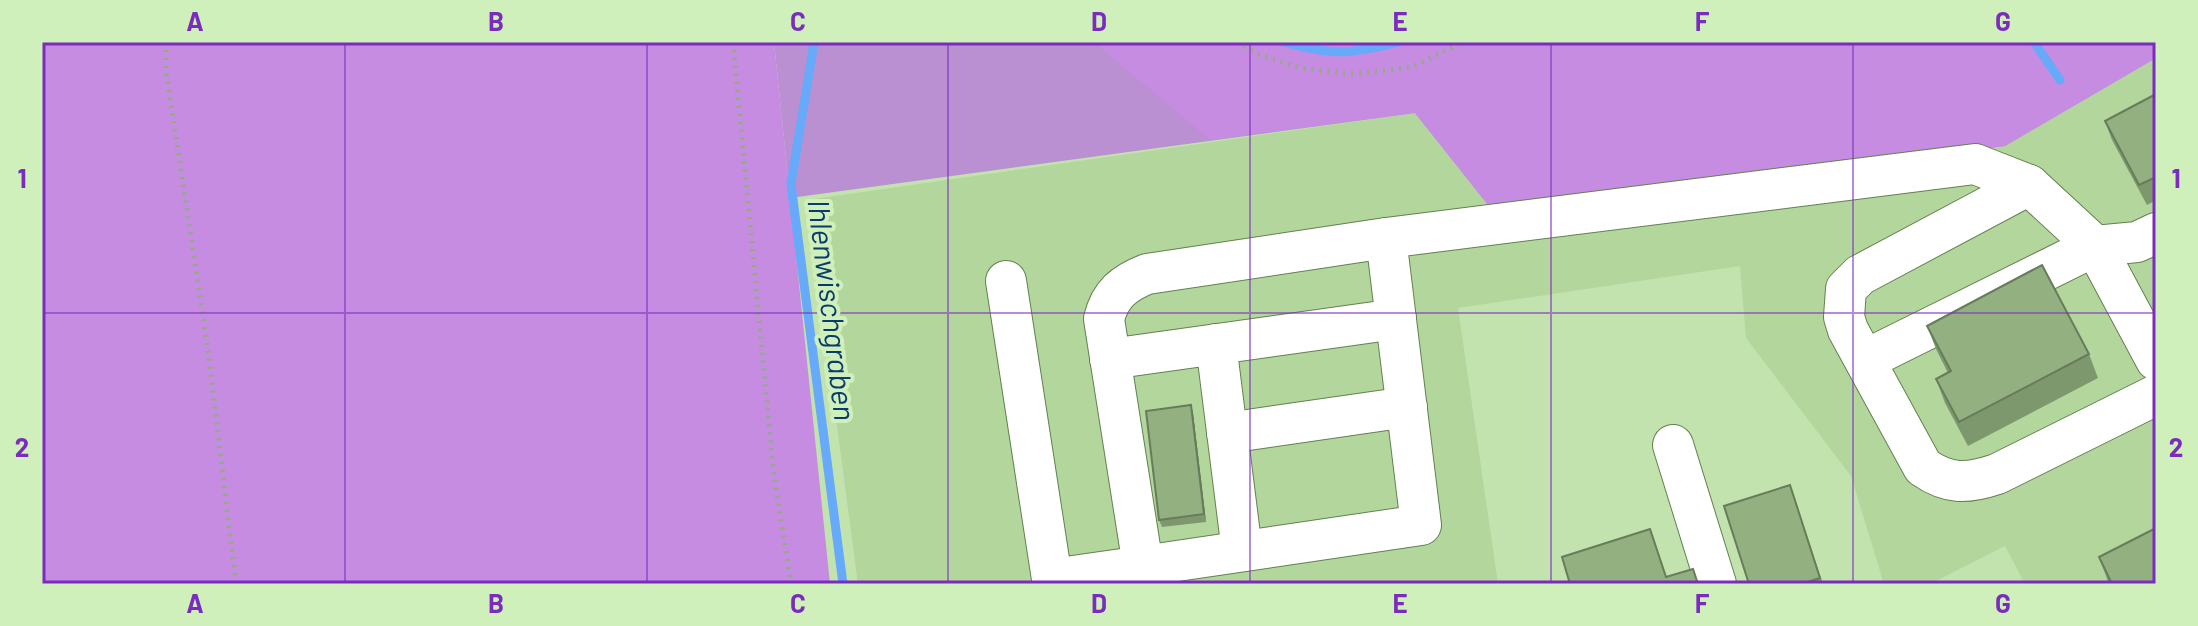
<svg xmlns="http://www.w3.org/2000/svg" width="2198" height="626" font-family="Barlow,sans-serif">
<rect width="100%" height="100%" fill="#c2e2ae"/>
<!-- built -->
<polygon fill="#b3d69c" points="2156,58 2156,584 2025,584 2005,546 1930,584 1884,584 1851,476 1746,338 1740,266 1458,308 1498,584 858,584 807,200 1415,113 2005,146"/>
<!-- green -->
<polygon fill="#bb90d2" points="774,42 2156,42 2156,58 2005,146 1492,210 1415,113 790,198"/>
<!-- forest -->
<g fill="#c58ce2">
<polygon points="42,42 774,42 830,584 42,584"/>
<polygon points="1094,42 2156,42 2156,58 2005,146 1492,210 1415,113 1210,140"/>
</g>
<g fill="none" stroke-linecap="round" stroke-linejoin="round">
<!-- stream -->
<g stroke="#67aaf9" stroke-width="9">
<polyline points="814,42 791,184 843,584"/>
<path d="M1284,42C1331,56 1352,54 1399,42"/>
<polyline points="2034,42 2060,80"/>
</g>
<defs>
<g id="minor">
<path d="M2029,185L1860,275L1846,289L1844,317L1848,330L1923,467C1949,485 1967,484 1997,474L2156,395"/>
<path d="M1386,238L1421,525L1143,566L1104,319C1110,294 1124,283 1147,274Z"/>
<polyline points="1386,238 1975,164 2029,185 2095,246 2156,360"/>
<polyline points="1006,281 1052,579 1143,566"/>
<polyline points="1216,344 1242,551"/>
<polyline points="1110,359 1396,319"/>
<polyline points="1865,360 2095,246 2137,242 2156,233"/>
<polyline points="1227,433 1407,407"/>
<polyline points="1673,445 1716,584"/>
</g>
</defs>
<!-- minor casing -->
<use href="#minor" stroke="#638050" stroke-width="42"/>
<!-- path -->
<g stroke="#92ab82" stroke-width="5" stroke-dasharray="2 6" stroke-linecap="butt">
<polyline points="166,42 166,71 207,342 236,584"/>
<polyline points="733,42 773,467 791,584"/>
<polyline points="1237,42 1258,54 1300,68 1353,74 1412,67 1463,42"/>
</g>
<!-- minor -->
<use href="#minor" stroke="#fff" stroke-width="40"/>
</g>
<!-- wall -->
<g fill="#7e986e">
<polygon points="2156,94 2156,200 2147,205 2112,140 2105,121"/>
<polygon points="1927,326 2089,354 2098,378 1968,446 1945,403 1936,379 1948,373 1936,349"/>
<polygon points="1193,413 1206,522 1162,527 1159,520"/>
<polygon points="1790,485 1823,584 1749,584"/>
<polygon points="2099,557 2156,584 2109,584"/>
</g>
<!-- shaded-wall -->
<polygon fill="#677c5a" points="1191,405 1193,413 1206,522 1204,514"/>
<!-- building -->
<g fill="#93b180" stroke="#677c5a" stroke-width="2">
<polygon points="2156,94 2156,177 2139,185 2105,121"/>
<polygon points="2042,265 2089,354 1959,422 1936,379 1951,371 1927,326"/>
<polygon points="1191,405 1204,514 1159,520 1146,411"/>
<polygon points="1790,485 1820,578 1801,584 1749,584 1724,506"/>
<polygon points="2156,528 2156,584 2112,584 2099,557"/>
<polygon points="1650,529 1666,577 1693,569 1698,584 1570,584 1562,557"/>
</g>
<!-- grid -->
<path fill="none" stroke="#7b2cbf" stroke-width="2" stroke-opacity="0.55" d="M345,42V584M647,42V584M948,42V584M1250,42V584M1551,42V584M1853,42V584M42,313H2156"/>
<g text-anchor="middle" stroke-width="8" stroke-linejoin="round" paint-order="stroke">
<!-- water labels -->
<g font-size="30" font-style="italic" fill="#0b3b6c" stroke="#cfefbb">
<text transform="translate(831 310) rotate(83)" y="10">Ihlenwischgraben</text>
</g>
</g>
<!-- border -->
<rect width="2198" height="626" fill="none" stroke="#cfefbb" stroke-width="88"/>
<rect x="44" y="44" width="2110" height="538" fill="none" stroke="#7b2cbf" stroke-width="3"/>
<g font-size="26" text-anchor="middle" font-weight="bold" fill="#7b2cbf">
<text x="195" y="31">A</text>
<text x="496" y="31">B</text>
<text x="798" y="31">C</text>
<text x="1099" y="31">D</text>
<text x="1400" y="31">E</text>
<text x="1702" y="31">F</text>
<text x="2003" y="31">G</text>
<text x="22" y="188">1</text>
<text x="2176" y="188">1</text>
<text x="22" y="457">2</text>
<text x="2176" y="457">2</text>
<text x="195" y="613">A</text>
<text x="496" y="613">B</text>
<text x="798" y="613">C</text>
<text x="1099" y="613">D</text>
<text x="1400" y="613">E</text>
<text x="1702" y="613">F</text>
<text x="2003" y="613">G</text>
</g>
</svg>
